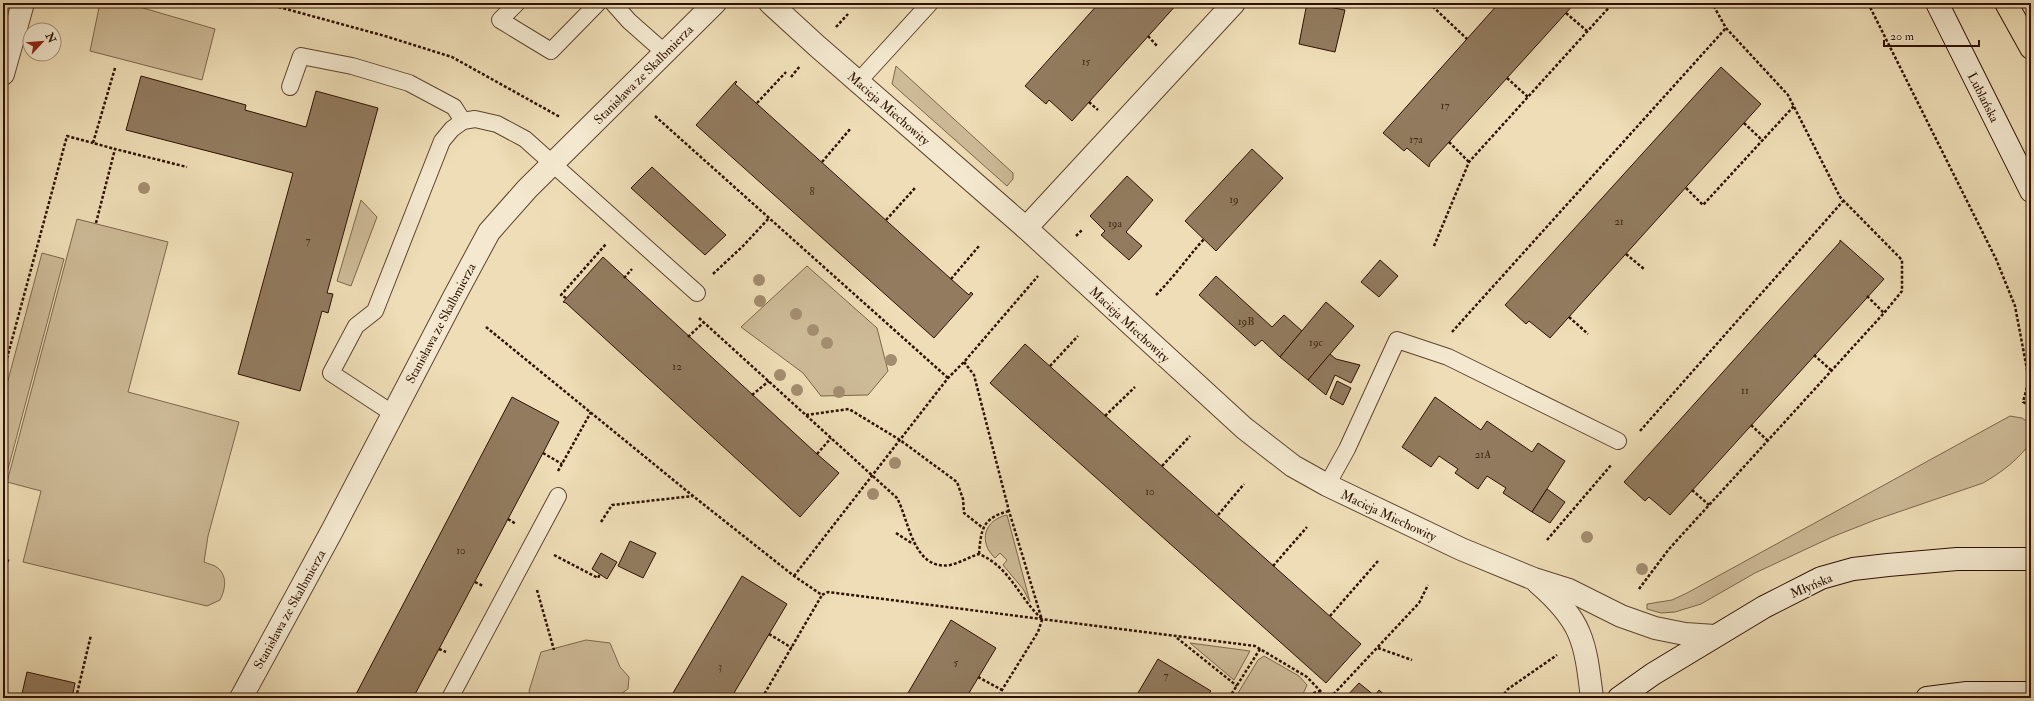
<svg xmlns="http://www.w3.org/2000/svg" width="2034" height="701" font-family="'IM FELL Double Pica',serif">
<rect width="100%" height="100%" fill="#eeddb6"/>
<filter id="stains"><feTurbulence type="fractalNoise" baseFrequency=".005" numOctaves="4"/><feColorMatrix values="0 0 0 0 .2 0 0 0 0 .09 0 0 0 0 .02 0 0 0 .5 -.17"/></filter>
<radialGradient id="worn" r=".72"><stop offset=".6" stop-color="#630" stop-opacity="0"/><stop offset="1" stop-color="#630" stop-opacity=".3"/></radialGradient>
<!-- green -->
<g fill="#cdba97" stroke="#7e664c">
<polygon points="100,3 126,3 215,29 202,80 90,51"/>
<polygon points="896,66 1013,173 1013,179 1007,186 892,84"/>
<polygon points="361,200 377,217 351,286 337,281"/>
<path d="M77,219L168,242L128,392L239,422L208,536L204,562C208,564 215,565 218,568C228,577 225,590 220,600L207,606L23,562L41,491L7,482Z"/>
<polygon points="42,253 64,259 3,488 3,399"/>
<polygon points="807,266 877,328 888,371 868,395 821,396 803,373 741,327"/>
<path d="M2010,416L2022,418L2031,424V442C2018,460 2002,472 1983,483L1875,520L1832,537L1755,573L1701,604L1675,612L1661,613L1647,609V604L1672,600L1687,593Z"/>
<path d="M1007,515L1030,602L1023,589L1003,565L1007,560L1000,553L995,558C978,542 984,520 1007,515Z"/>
<polygon points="586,640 610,643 620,667 629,677 628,689 615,698 532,698 529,691 541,652"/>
<polygon points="1190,643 1250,651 1234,680"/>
<polygon points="1264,656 1299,676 1307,685 1303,694 1290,698 1235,698 1258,660"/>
</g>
<!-- building -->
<g fill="#927b5f" stroke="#2e1100">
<polygon points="1099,3 1178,3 1072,121 1049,100 1046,104 1025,86"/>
<polygon points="1307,3 1345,10 1335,52 1299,44"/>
<polygon points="1499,3 1575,3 1430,163 1429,167 1407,148 1404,151 1383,133"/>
<polygon points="1721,67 1761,104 1550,338 1529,321 1526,324 1505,305"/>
<polygon points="141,76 246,105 245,110 306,127 316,91 378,108 327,293 333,294 328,313 322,311 300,391 238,374 293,173 126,130"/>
<polygon points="736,81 737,82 735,84 951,279 969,295 971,292 973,294 934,338 696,125"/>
<polygon points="1252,149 1283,178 1216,251 1185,221"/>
<polygon points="652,167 726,235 705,255 631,188"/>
<polygon points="1127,176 1153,200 1126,232 1142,246 1129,260 1101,235 1105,231 1090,216"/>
<polygon points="1840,240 1884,279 1670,515 1649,497 1645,501 1624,482 1840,242"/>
<polygon points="603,257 817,454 839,473 800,517 566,303 563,302"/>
<polygon points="1380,260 1398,276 1379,297 1361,282"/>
<polygon points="1216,276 1272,327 1284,315 1302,331 1280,357 1262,340 1255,346 1199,295"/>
<polygon points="1326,302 1354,326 1308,380 1280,357"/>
<polygon points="1025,344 1361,644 1326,683 990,383"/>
<polygon points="1330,354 1336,359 1360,365 1351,383 1335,375 1326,395 1308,380"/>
<polygon points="1337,381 1351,388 1343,405 1330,398"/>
<polygon points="512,397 559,422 543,453 413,698 354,698"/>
<polygon points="1435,397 1481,430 1487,421 1532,452 1538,443 1565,461 1532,512 1503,493 1506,488 1487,476 1478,489 1455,473 1458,469 1439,456 1431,467 1402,447"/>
<polygon points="1547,489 1565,502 1550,523 1532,512"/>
<polygon points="630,541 656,553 643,578 618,566"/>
<polygon points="601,553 617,562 607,579 592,569"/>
<polygon points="742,576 787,604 731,698 670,698"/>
<polygon points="951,620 996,648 966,698 905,698"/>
<polygon points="1158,659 1211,691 1206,698 1135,698"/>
<polygon points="27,672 75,683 72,698 21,698"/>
<polygon points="1359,683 1375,696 1373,698 1345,698"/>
<polygon points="1379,690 1388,698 1373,698"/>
</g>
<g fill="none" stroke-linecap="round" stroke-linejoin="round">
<defs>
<g id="lane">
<polyline points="517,3 500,20 551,51 598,3"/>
<polyline points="613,3 629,21 664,52"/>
<polyline points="858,82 930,3"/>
<polyline points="290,87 301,56 352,66 409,83 454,107 463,121"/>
<polyline points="392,413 331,373 356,326 375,311 442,141 452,129 463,121 475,119 497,124 525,139 697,293"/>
<polyline points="1327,485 1347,449 1397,340 1448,357 1618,441"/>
<polyline points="450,698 558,496"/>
</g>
<g id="street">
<polyline points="770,3 817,46 1026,228 1244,428 1293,466 1327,485 1461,549 1534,579 1569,590 1621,616 1655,628 1685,634 1715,636"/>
<polyline points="3,74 23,3"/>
<polyline points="1026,228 1234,3"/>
<path d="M1538,583C1583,622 1585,641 1592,698"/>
<polyline points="241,698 333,529 454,297 489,232 527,189 715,3"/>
</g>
<g id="secondary">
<polyline points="1937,3 2031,191"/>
<polyline points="1619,698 1653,674 1764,607 1821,578 1853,569 1888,565 1957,559 2031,559"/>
<polyline points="1927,698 1967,693 2031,693"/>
</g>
<polyline id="primary" points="2006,3 2031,48"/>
</defs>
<!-- lane casing -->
<use href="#lane" stroke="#5e442e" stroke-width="18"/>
<!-- street casing -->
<use href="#street" stroke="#5e442e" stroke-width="24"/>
<!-- secondary casing -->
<use href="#secondary" stroke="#2e1100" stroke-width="24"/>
<!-- primary casing -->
<use href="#primary" stroke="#2e1100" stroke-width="24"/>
<!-- path -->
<g stroke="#2e1100" stroke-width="2.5" stroke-dasharray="3 2" stroke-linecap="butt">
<polyline points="264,3 385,36 452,57 560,117"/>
<polyline points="1429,3 1467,39"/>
<polyline points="1868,3 1996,259 2015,306 2029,380 2023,402 2031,406"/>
<polyline points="1566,13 1587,31"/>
<polyline points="836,27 848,14"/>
<polyline points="1148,36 1157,46"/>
<polyline points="115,68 93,143 115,149"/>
<polyline points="791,77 800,66"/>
<polyline points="1507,78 1528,97"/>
<polyline points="1089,102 1098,110"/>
<polyline points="757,103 786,72"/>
<polyline points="655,116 948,378"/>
<polyline points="1744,123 1763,141"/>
<polyline points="1449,142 1469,162"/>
<polyline points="822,162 851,128"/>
<polyline points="1686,188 1703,205 1794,106"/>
<polyline points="886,220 915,188"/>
<polyline points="96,223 115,149 187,167"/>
<polyline points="1076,236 1083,229"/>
<polyline points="1434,246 1469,162 1613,3"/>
<polyline points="1626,254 1644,269"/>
<polyline points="713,274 743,246 769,218"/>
<polyline points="624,278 632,269"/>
<polyline points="951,279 979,246"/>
<path d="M1156,295C1174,277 1187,258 1204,239"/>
<polyline points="1867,296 1884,313"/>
<polyline points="566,298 561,295 606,244"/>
<polyline points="1569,317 1588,334"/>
<path d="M699,318L897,498C909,520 913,571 950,565C960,563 969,557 979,554C1010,567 1019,598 1042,619"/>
<polyline points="486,327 693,496 794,576 822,595 828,592 1255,646 1307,677 1327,698"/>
<polyline points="1452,332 1726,28"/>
<polyline points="688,337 704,322"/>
<polyline points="1814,355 1832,371"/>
<polyline points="964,362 974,375 1009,511 1042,620 1038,632 997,698"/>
<polyline points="1050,366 1078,336"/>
<polyline points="3,373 67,136 93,143"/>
<polyline points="752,395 769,381"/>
<polyline points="806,415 849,409 900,440 957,482 963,499 964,513 983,528"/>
<polyline points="1105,416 1135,387"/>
<polyline points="1751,425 1768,441"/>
<polyline points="1640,431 1843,201"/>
<polyline points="543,453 562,464"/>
<polyline points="817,454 831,438"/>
<polyline points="1162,466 1190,436"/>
<polyline points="558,471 591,412"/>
<polyline points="1692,490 1709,505"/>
<polyline points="1218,515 1244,484"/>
<polyline points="508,519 516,524"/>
<polyline points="601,522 612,505 693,496"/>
<polyline points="896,533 913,544"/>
<polyline points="1547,540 1612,464"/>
<path d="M979,554C981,528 983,518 1009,511"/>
<polyline points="554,555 598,578 600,574"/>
<polyline points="3,559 9,561"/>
<polyline points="1273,566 1307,527"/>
<polyline points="794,576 948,378 964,362 1038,276"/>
<polyline points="475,582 483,586"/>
<polyline points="1639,589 1669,549 1884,313 1902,291 1902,260 1840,197 1788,95 1726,28 1712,3"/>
<polyline points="537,590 554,650"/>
<polyline points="1330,616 1378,561"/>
<polyline points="769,634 792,648"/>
<polyline points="1177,638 1237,686"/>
<polyline points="1378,648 1412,660"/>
<polyline points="439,649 446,652"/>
<polyline points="978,677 1002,690"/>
<polyline points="76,698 91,635"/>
<polyline points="762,698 822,595"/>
<polyline points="1229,698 1260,649"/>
<polyline points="1299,698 1320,691"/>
<polyline points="1330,698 1419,603 1428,585"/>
<polyline points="1501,698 1508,689 1557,655"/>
</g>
<!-- lane -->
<use href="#lane" stroke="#f4e9d0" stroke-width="16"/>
<!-- street -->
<use href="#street" stroke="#f4e9d0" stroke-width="22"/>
<!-- secondary -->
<use href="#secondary" stroke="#f4e9d0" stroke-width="22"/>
<!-- primary -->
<use href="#primary" stroke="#eeddb6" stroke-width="22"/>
</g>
<!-- trees -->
<g fill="#a38d6f">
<circle cx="144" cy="188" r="6"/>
<circle cx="759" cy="280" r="6"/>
<circle cx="760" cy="301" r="6"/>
<circle cx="796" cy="314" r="6"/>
<circle cx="813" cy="330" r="6"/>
<circle cx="827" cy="343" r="6"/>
<circle cx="891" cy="360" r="6"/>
<circle cx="780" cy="375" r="6"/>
<circle cx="797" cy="390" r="6"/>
<circle cx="839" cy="392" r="6"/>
<circle cx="895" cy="463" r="6"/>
<circle cx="873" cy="494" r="6"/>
<circle cx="1587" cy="537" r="6"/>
<circle cx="1642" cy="569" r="6"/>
</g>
<g text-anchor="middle" stroke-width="3.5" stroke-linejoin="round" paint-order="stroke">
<!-- number labels -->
<g font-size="11" fill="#472c18">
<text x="1086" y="65">15</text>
<text x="1445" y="109">17</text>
<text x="1416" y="143">17a</text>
<text x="812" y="195">8</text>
<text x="1234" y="203">19</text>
<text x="1619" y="225">21</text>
<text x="1115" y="227">19a</text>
<text x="308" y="244">7</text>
<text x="1246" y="325">19B</text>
<text x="1316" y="346">19c</text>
<text x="677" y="370">12</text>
<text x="1745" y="394">11</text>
<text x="1483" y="458">21A</text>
<text x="1150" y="495">10</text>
<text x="461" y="554">10</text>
<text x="956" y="666">5</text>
<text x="720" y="670">3</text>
<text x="1166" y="679">7</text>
</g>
<!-- street labels -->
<g font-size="13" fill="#2e1100" stroke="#f4e9d0">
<text transform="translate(643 74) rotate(-45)" y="5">Stanisława ze Skalbmierza</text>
<text transform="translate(1984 97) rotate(63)" y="5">Lublańska</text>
<text transform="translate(889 108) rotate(41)" y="5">Macieja Miechowity</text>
<text transform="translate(440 323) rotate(-62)" y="5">Stanisława ze Skalbmierza</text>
<text transform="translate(1130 324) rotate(43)" y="5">Macieja Miechowity</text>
<text transform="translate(1389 515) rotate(25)" y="5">Macieja Miechowity</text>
<text transform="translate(1811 585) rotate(-23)" y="5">Młyńska</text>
<text transform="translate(289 609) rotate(-61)" y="5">Stanisława ze Skalbmierza</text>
</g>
</g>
<!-- margin -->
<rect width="2034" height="701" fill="none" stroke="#eeddb6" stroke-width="16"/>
<rect x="4" y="4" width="2026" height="693" fill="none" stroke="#2e1100" stroke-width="2"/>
<rect x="8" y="8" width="2018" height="685" fill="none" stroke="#2e1100"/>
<!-- north arrow -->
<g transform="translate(42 42) rotate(64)"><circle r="19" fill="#f4e9d0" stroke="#a5937d"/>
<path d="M0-3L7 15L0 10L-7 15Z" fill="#8f2418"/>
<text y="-6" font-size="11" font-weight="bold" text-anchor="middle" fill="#2e1100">N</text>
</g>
<!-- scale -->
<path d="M1884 40v6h95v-6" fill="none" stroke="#2e1100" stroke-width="2"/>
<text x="1890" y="40" font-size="12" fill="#2e1100" stroke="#f4e9d0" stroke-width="3" paint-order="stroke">20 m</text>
<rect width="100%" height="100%" filter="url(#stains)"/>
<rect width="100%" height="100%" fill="url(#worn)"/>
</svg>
